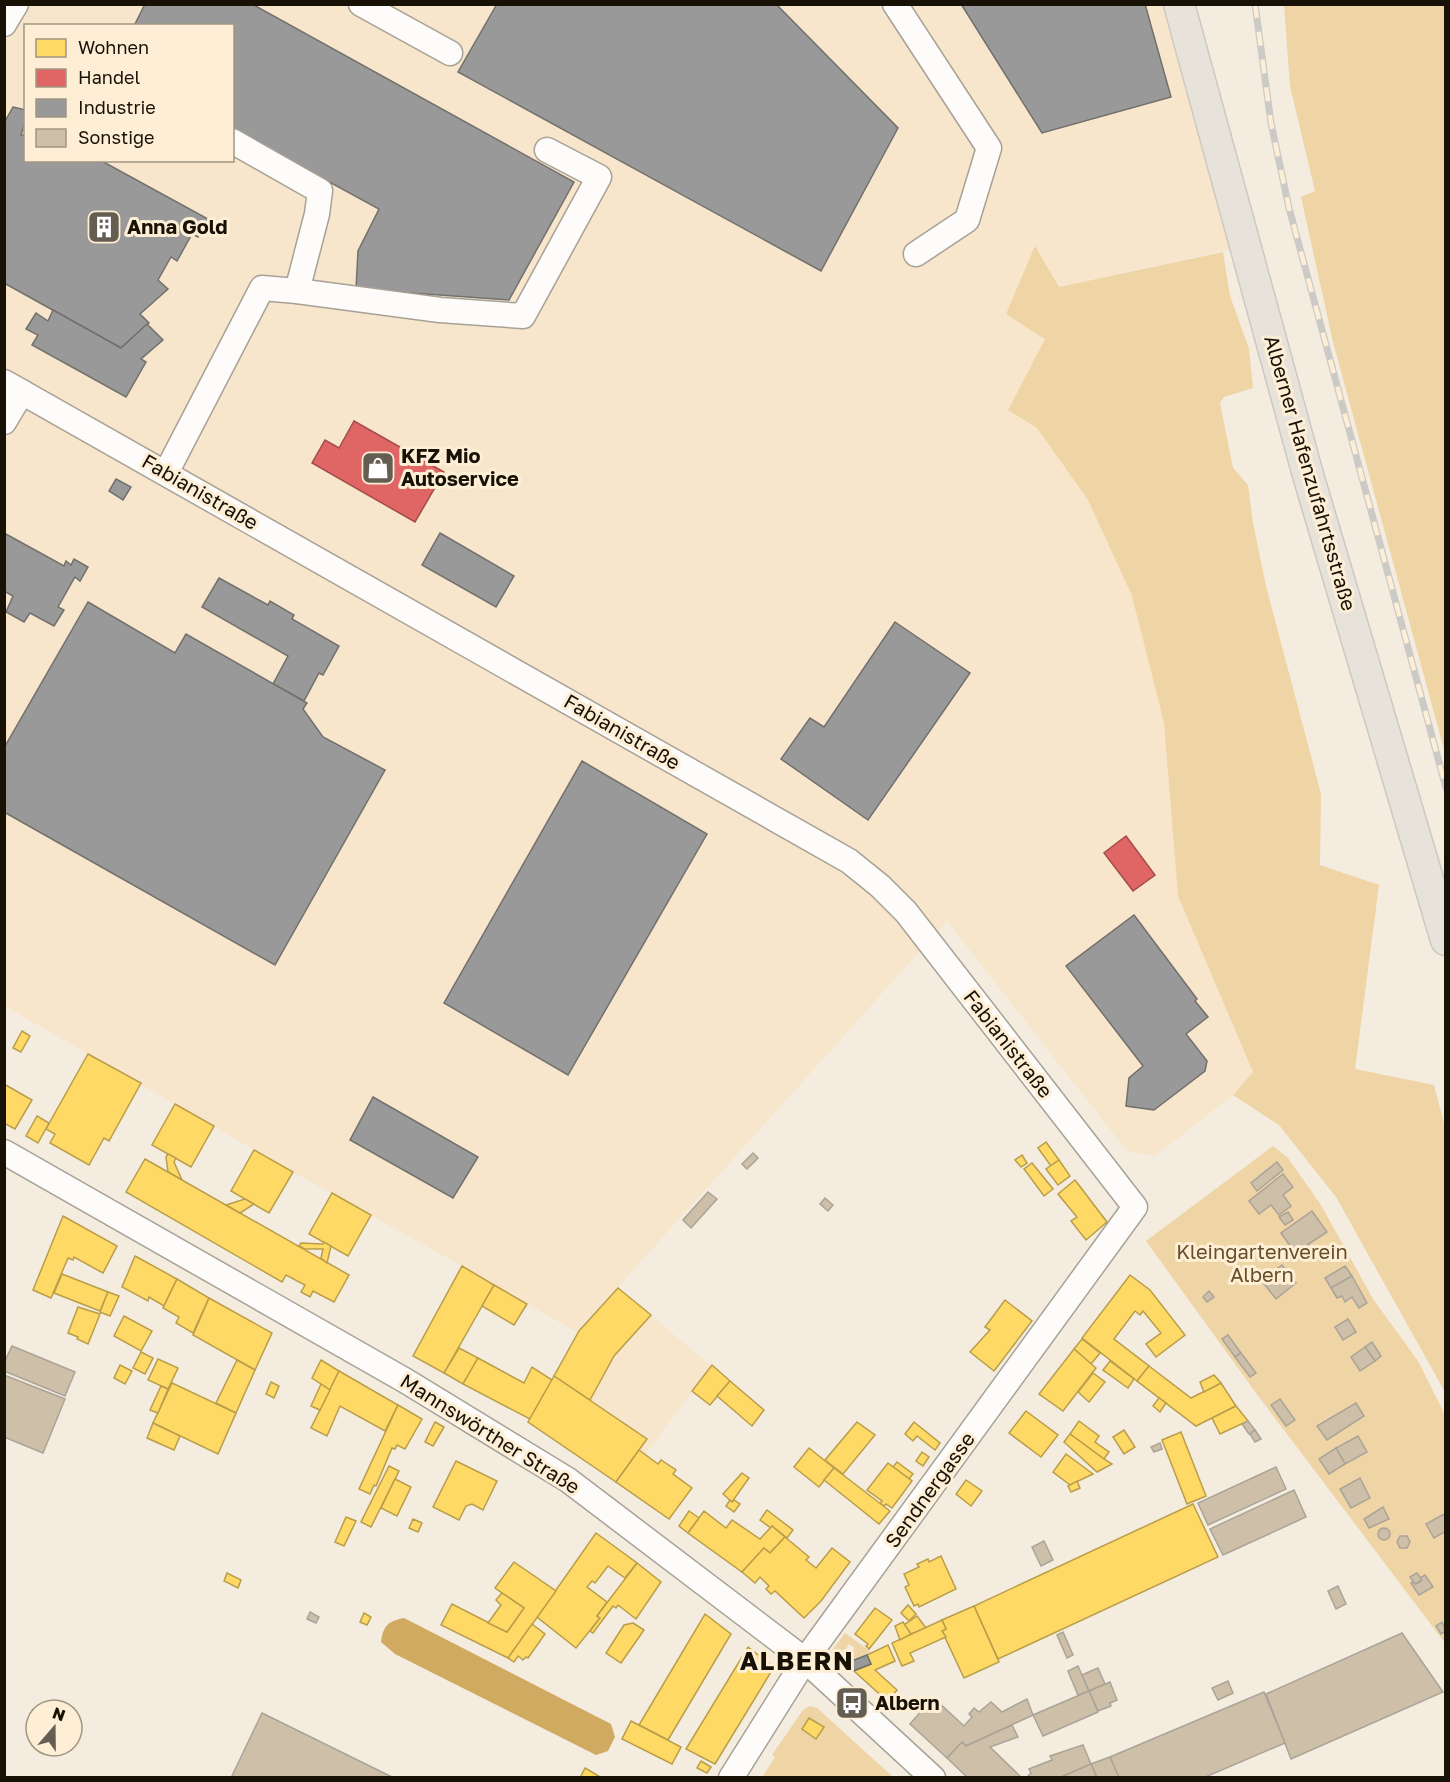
<svg xmlns="http://www.w3.org/2000/svg" width="1450" height="1782" font-family="'Golos Text',sans-serif">
<rect width="100%" height="100%" fill="#f4ecde"/>
<!-- built -->
<path fill="#f7e6cb" fill-rule="evenodd" d="M5,5H1192L1259,243L1059,287L1035,247L1045,339L1008,410L1037,428L1088,500L1132,596L1164,723L1178,896L1253,1072L1233,1095L1155,1156L1127,1151L947,921L618,1287L711,1366L645,1455L614,1480L528,1422L578,1333L462,1266L293,1172L5,1006ZM26,26H232V160H26Z"/>
<!-- green -->
<g fill="#efd4a5">
<polygon points="1284,5 1445,5 1445,753 1333,342 1301,197 1315,191 1290,86"/>
<polygon points="1035,246 1059,287 1223,252 1230,296 1249,349 1253,388 1224,397 1220,403 1233,468 1248,485 1253,523 1266,586 1321,794 1320,865 1379,885 1355,1069 1434,1085 1446,1131 1445,1392 1336,1197 1279,1125 1233,1095 1253,1072 1178,896 1164,723 1132,596 1088,500 1037,428 1008,410 1045,339 1006,314"/>
<polygon points="1273,1146 1288,1158 1321,1205 1373,1299 1418,1361 1445,1415 1445,1643 1256,1393 1146,1241"/>
<polygon points="845,1633 871,1652 845,1665 841,1661 855,1648 849,1644 845,1651 838,1658 831,1652"/>
<polygon points="810,1706 817,1708 893,1777 762,1778 775,1757 772,1755 803,1710"/>
</g>
<!-- water -->
<path fill="#cfaa60" d="M404,1618L611,1724L615,1737L608,1751L596,1755L395,1654L381,1642C383,1626 388,1621 404,1618Z"/>
<!-- homes -->
<g fill="#ffd966" stroke="#b99d49" stroke-width="1.5">
<polygon points="22,1031 30,1036 21,1052 13,1048"/>
<polygon points="88,1054 141,1083 109,1141 104,1138 89,1165 50,1143 55,1134 46,1129"/>
<polygon points="4,1084 32,1100 15,1129 4,1123"/>
<polygon points="175,1104 214,1126 191,1167 152,1145"/>
<polygon points="37,1116 49,1123 38,1143 26,1136"/>
<polygon points="1046,1142 1059,1160 1051,1166 1038,1148"/>
<polygon points="254,1150 293,1172 269,1213 231,1191"/>
<polygon points="168,1154 176,1158 174,1162 182,1180 168,1172 166,1157"/>
<polygon points="1022,1155 1027,1163 1021,1167 1015,1160"/>
<polygon points="145,1159 349,1275 334,1302 313,1291 310,1297 301,1292 305,1285 286,1275 282,1282 126,1192"/>
<polygon points="1059,1160 1070,1176 1058,1185 1046,1169"/>
<polygon points="1032,1163 1053,1189 1044,1196 1024,1169"/>
<polygon points="1075,1180 1107,1222 1086,1240 1071,1221 1077,1217 1058,1194"/>
<polygon points="332,1193 371,1215 348,1256 309,1234"/>
<polygon points="245,1199 254,1204 240,1213 226,1205"/>
<polygon points="63,1216 117,1246 103,1273 74,1257 73,1260 68,1258 51,1298 33,1290"/>
<polygon points="324,1242 331,1246 327,1263 321,1258 323,1249 305,1249 299,1246 301,1243 323,1244"/>
<polygon points="135,1256 177,1279 164,1306 149,1297 148,1301 122,1287"/>
<polygon points="462,1266 494,1285 444,1373 413,1356"/>
<polygon points="62,1274 108,1292 100,1311 54,1293"/>
<polygon points="1130,1275 1150,1290 1185,1335 1156,1357 1146,1344 1161,1333 1143,1311 1140,1315 1135,1311 1114,1339 1149,1366 1137,1381 1082,1338"/>
<polygon points="177,1279 209,1298 193,1333 176,1323 179,1317 163,1308"/>
<polygon points="494,1285 527,1304 514,1325 482,1306"/>
<polygon points="618,1288 651,1315 614,1356 590,1400 554,1376 579,1331"/>
<polygon points="108,1292 119,1296 110,1316 100,1312"/>
<polygon points="209,1298 272,1333 255,1370 193,1335"/>
<polygon points="1005,1300 1032,1321 994,1371 970,1352 990,1330 985,1327"/>
<polygon points="78,1307 100,1314 88,1344 77,1339 78,1337 68,1333"/>
<polygon points="124,1316 152,1331 141,1351 114,1336"/>
<polygon points="1082,1339 1100,1353 1091,1364 1074,1349"/>
<polygon points="459,1348 478,1358 463,1384 444,1373"/>
<polygon points="1074,1349 1096,1368 1063,1411 1039,1394"/>
<polygon points="141,1352 153,1358 145,1374 133,1368"/>
<polygon points="478,1358 524,1383 532,1367 552,1380 530,1419 463,1384"/>
<polygon points="158,1359 178,1368 168,1389 148,1380"/>
<polygon points="237,1360 255,1370 236,1413 216,1403"/>
<polygon points="321,1360 339,1371 330,1390 312,1378"/>
<polygon points="1110,1361 1134,1379 1128,1388 1103,1370"/>
<polygon points="120,1365 132,1371 125,1384 114,1378"/>
<polygon points="712,1365 730,1381 710,1405 692,1391"/>
<polygon points="1149,1366 1191,1398 1221,1383 1236,1406 1196,1426 1137,1381"/>
<polygon points="339,1371 398,1405 385,1431 340,1406 327,1436 311,1428"/>
<polygon points="1093,1373 1105,1382 1089,1402 1078,1392"/>
<polygon points="1214,1375 1221,1383 1204,1392 1200,1382"/>
<polygon points="554,1376 647,1439 616,1482 528,1422"/>
<polygon points="730,1381 764,1410 752,1426 717,1396"/>
<polygon points="271,1382 279,1386 274,1398 266,1394"/>
<polygon points="172,1383 236,1413 218,1454 153,1423"/>
<polygon points="321,1384 330,1390 320,1410 311,1406"/>
<polygon points="161,1386 168,1389 158,1413 150,1410"/>
<polygon points="1159,1398 1166,1403 1160,1412 1153,1406"/>
<polygon points="398,1405 422,1419 405,1449 397,1445 395,1449 392,1448 376,1486 374,1485 370,1494 359,1489"/>
<polygon points="1236,1406 1248,1421 1220,1434 1212,1418"/>
<polygon points="1026,1411 1058,1435 1041,1457 1009,1433"/>
<polygon points="1079,1421 1099,1436 1095,1442 1109,1452 1104,1459 1070,1434"/>
<polygon points="435,1422 444,1427 433,1446 425,1442"/>
<polygon points="857,1422 875,1435 843,1474 825,1460"/>
<polygon points="914,1422 940,1443 935,1450 917,1436 913,1441 905,1434"/>
<polygon points="153,1423 180,1436 174,1450 147,1438"/>
<polygon points="1124,1430 1135,1447 1124,1454 1113,1437"/>
<polygon points="1181,1432 1206,1496 1187,1504 1162,1440"/>
<polygon points="1070,1434 1104,1459 1112,1464 1097,1472 1064,1442"/>
<polygon points="809,1448 834,1468 819,1487 794,1467"/>
<polygon points="639,1450 658,1464 661,1460 676,1470 673,1474 692,1488 669,1519 616,1482"/>
<polygon points="922,1452 929,1457 923,1466 916,1461"/>
<polygon points="1066,1454 1093,1474 1070,1485 1053,1472"/>
<polygon points="456,1461 497,1481 483,1510 472,1504 466,1506 459,1520 433,1507"/>
<polygon points="897,1462 913,1474 909,1479 893,1467"/>
<polygon points="888,1463 912,1481 892,1508 886,1504 884,1506 880,1504 882,1501 867,1490"/>
<polygon points="389,1466 399,1471 371,1527 361,1522"/>
<polygon points="834,1468 890,1511 879,1524 824,1480"/>
<polygon points="742,1473 749,1478 732,1502 723,1494"/>
<polygon points="395,1479 411,1487 397,1516 381,1508"/>
<polygon points="966,1480 982,1491 971,1506 956,1494"/>
<polygon points="1077,1481 1080,1488 1071,1492 1068,1486"/>
<polygon points="730,1500 732,1502 734,1500 740,1504 734,1512 726,1506"/>
<polygon points="1193,1504 1218,1557 998,1659 974,1606"/>
<polygon points="767,1510 793,1530 787,1538 772,1526 771,1528 760,1520"/>
<polygon points="689,1511 699,1518 688,1533 679,1526"/>
<polygon points="704,1511 726,1528 732,1520 760,1539 772,1526 785,1537 770,1553 764,1548 742,1572 688,1533"/>
<polygon points="346,1517 356,1521 344,1546 335,1542"/>
<polygon points="413,1519 422,1523 418,1532 409,1528"/>
<polygon points="596,1533 637,1563 625,1578 608,1566 595,1583 592,1581 587,1587 607,1602 597,1616 600,1618 576,1648 537,1617"/>
<polygon points="785,1537 809,1557 806,1560 816,1568 832,1548 850,1562 821,1601 804,1618 775,1591 771,1594 766,1589 769,1586 760,1577 755,1583 742,1572 764,1548 770,1553"/>
<polygon points="941,1556 956,1589 919,1607 918,1604 914,1606 905,1587 909,1585 904,1574 919,1567 917,1564 928,1559 929,1562"/>
<polygon points="514,1562 556,1591 508,1658 441,1625 452,1604 507,1632 524,1608 495,1588"/>
<polygon points="637,1563 661,1582 636,1619 618,1605 616,1608 613,1606 593,1633 590,1631 600,1618 597,1616"/>
<polygon points="227,1573 241,1580 238,1588 224,1581"/>
<polygon points="502,1593 524,1608 507,1632 488,1623 501,1605 496,1600"/>
<polygon points="908,1605 916,1614 909,1621 901,1613"/>
<polygon points="974,1606 999,1662 964,1678 942,1631 946,1629 942,1620"/>
<polygon points="875,1608 892,1620 869,1649 866,1646 868,1644 855,1634"/>
<polygon points="364,1613 371,1617 367,1625 360,1622"/>
<polygon points="705,1614 731,1634 668,1740 639,1725"/>
<polygon points="917,1616 926,1628 911,1634 904,1625"/>
<polygon points="942,1620 946,1629 942,1631 946,1637 910,1653 914,1661 902,1666 892,1643"/>
<polygon points="903,1622 911,1634 900,1640 895,1626"/>
<polygon points="633,1623 644,1630 621,1663 606,1653 624,1625"/>
<polygon points="532,1624 545,1634 528,1658 526,1657 523,1660 518,1656 514,1662 508,1658"/>
<polygon points="888,1645 895,1661 875,1670 897,1690 887,1701 854,1671 871,1664 867,1655"/>
<polygon points="748,1647 774,1667 715,1764 686,1749"/>
<polygon points="809,1718 824,1727 816,1739 802,1729"/>
<polygon points="631,1721 681,1747 672,1764 622,1739"/>
<polygon points="701,1761 711,1767 707,1773 697,1768"/>
<polygon points="585,1768 602,1778 580,1778"/>
</g>
<!-- shops -->
<g fill="#e06666" stroke="#a44c49" stroke-width="1.5">
<polygon points="354,421 444,472 415,522 312,463 325,440 339,448"/>
<polygon points="1126,836 1155,875 1133,891 1104,853"/>
</g>
<!-- industry -->
<g fill="#999" stroke="#72706d" stroke-width="1.5">
<polygon points="145,4 252,4 574,182 509,300 356,289 358,251 379,209 232,129 232,26 134,26"/>
<polygon points="497,4 776,4 898,128 821,271 458,72"/>
<polygon points="961,4 1145,4 1171,97 1042,133"/>
<polygon points="13,107 26,110 26,119 21,135 26,135 26,160 100,160 208,219 198,237 192,234 177,261 171,257 158,280 168,289 140,314 149,323 121,348 4,283 4,123"/>
<polygon points="53,310 121,348 147,324 163,340 141,359 146,362 126,397 32,345 38,335 26,329 36,313 48,321"/>
<polygon points="116,479 131,487 123,500 109,491"/>
<polygon points="4,533 64,566 66,561 71,565 74,559 88,567 80,581 75,577 58,607 64,610 54,626 30,613 24,622 6,612 13,596 4,591"/>
<polygon points="440,533 514,576 496,607 422,565"/>
<polygon points="219,578 268,605 270,601 294,615 292,619 339,646 323,675 319,673 304,701 273,684 288,656 202,607"/>
<polygon points="88,602 175,653 186,634 307,703 303,709 323,737 385,770 275,965 4,812 4,748"/>
<polygon points="895,622 970,673 868,820 781,759 810,718 824,727"/>
<polygon points="582,761 707,834 568,1075 444,1003"/>
<polygon points="1134,915 1197,999 1195,1001 1208,1017 1186,1034 1207,1061 1205,1071 1154,1110 1126,1106 1129,1078 1143,1066 1066,966"/>
<polygon points="373,1097 478,1157 453,1198 350,1140"/>
<polygon points="867,1655 871,1664 853,1671 849,1662"/>
</g>
<!-- building -->
<g fill="#cec0a8" stroke="#aaa398" stroke-width="1.5">
<polygon points="753,1153 758,1158 747,1169 742,1164"/>
<polygon points="1277,1162 1283,1170 1257,1191 1251,1183"/>
<polygon points="1283,1174 1293,1187 1283,1195 1291,1206 1279,1215 1271,1205 1259,1214 1249,1201"/>
<polygon points="708,1192 717,1199 691,1228 683,1220"/>
<polygon points="825,1198 833,1205 828,1211 820,1204"/>
<polygon points="1312,1211 1327,1232 1295,1253 1281,1233"/>
<polygon points="1288,1212 1293,1220 1285,1225 1279,1217"/>
<polygon points="1282,1265 1296,1283 1276,1299 1261,1280"/>
<polygon points="1345,1266 1352,1276 1331,1288 1325,1278"/>
<polygon points="1352,1276 1367,1303 1359,1308 1352,1297 1345,1302 1342,1296 1337,1298 1331,1288"/>
<polygon points="1209,1291 1214,1297 1207,1302 1203,1297"/>
<polygon points="1348,1319 1356,1332 1343,1340 1335,1327"/>
<polygon points="1228,1335 1241,1353 1235,1357 1222,1339"/>
<polygon points="1372,1342 1381,1356 1375,1361 1365,1347"/>
<polygon points="12,1346 75,1372 65,1396 4,1371 4,1363"/>
<polygon points="1365,1347 1375,1361 1360,1371 1351,1357"/>
<polygon points="1241,1353 1256,1373 1250,1377 1235,1357"/>
<polygon points="4,1375 65,1399 43,1453 4,1437"/>
<polygon points="1280,1399 1295,1420 1286,1426 1271,1405"/>
<polygon points="1356,1403 1364,1416 1327,1440 1317,1426"/>
<polygon points="1248,1421 1255,1430 1249,1434 1242,1424"/>
<polygon points="1255,1430 1261,1439 1255,1442 1250,1434"/>
<polygon points="1358,1436 1367,1452 1345,1464 1336,1448"/>
<polygon points="1160,1443 1162,1449 1154,1452 1151,1447"/>
<polygon points="1336,1448 1345,1464 1329,1474 1319,1459"/>
<polygon points="1276,1467 1286,1489 1208,1525 1198,1503"/>
<polygon points="1360,1478 1370,1498 1351,1508 1340,1489"/>
<polygon points="1294,1490 1306,1517 1223,1555 1210,1529"/>
<polygon points="1383,1507 1389,1519 1369,1528 1364,1519"/>
<polygon points="1446,1513 1446,1531 1434,1538 1426,1524"/>
<circle cx="1384" cy="1534" r="6"/>
<polygon points="1400,1536 1407,1536 1410,1542 1407,1548 1400,1548 1397,1542"/>
<polygon points="1044,1541 1053,1560 1041,1566 1032,1547"/>
<polygon points="1417,1573 1422,1580 1415,1584 1410,1577"/>
<polygon points="1425,1575 1433,1587 1419,1595 1411,1583 1413,1582 1415,1584 1420,1582 1422,1580 1420,1578"/>
<polygon points="1338,1586 1346,1604 1336,1609 1328,1591"/>
<polygon points="310,1612 319,1617 316,1623 307,1619"/>
<polygon points="1442,1622 1446,1631 1441,1634 1436,1626"/>
<polygon points="1063,1632 1073,1655 1067,1658 1057,1635"/>
<polygon points="1402,1633 1443,1692 1291,1759 1266,1694"/>
<polygon points="1078,1666 1089,1691 1078,1695 1068,1671"/>
<polygon points="1098,1668 1105,1684 1089,1691 1082,1675"/>
<polygon points="1228,1681 1233,1693 1218,1700 1212,1688"/>
<polygon points="1110,1682 1117,1700 1110,1703 1111,1706 1098,1711 1089,1691"/>
<polygon points="1089,1691 1098,1712 1043,1736 1033,1715"/>
<polygon points="1264,1692 1285,1743 1203,1778 1119,1778 1110,1757"/>
<polygon points="1027,1699 1033,1715 966,1746 962,1742 947,1758 910,1724 923,1709 938,1702 964,1726 972,1717 969,1714 974,1708 979,1712 991,1702 1002,1712"/>
<polygon points="262,1713 394,1778 231,1778"/>
<polygon points="1012,1725 1018,1737 990,1747 1022,1778 968,1778 947,1758 962,1742 966,1746"/>
<polygon points="1083,1745 1091,1764 1059,1778 1026,1778 1031,1773 1029,1769 1052,1760 1050,1756"/>
<polygon points="1110,1757 1119,1778 1097,1778 1091,1764"/>
<polygon points="1091,1764 1097,1778 1059,1778"/>
</g>
<g fill="none" stroke-linecap="round" stroke-linejoin="round">
<defs>
<g id="minor">
<polyline points="361,4 450,53"/>
<polyline points="895,4 989,148 967,220 916,254"/>
<polyline points="4,24 16,4"/>
<polyline points="232,141 320,191 317,214 297,291"/>
<polyline points="4,382 849,861 880,886 906,912 1135,1207 805,1660 731,1778"/>
<polyline points="4,422 22,392"/>
<polyline points="166,473 262,288 297,291 440,310 523,316 599,177 547,150"/>
<polyline points="4,1152 406,1381 568,1480 805,1660 933,1778"/>
</g>
<polyline id="major" points="1179,4 1308,475 1446,940"/>
</defs>
<!-- minor casing -->
<use href="#minor" stroke="#a8a195" stroke-width="27"/>
<!-- major casing -->
<use href="#major" stroke="#cdc8c1" stroke-width="33"/>
<!-- minor -->
<use href="#minor" stroke="#fdfcfa" stroke-width="24"/>
<!-- major -->
<use href="#major" stroke="#e7e3db" stroke-width="30"/>
<defs>
<polyline id="rail" points="1255,4 1271,123 1289,208 1446,788"/>
</defs>
<!-- rail casing -->
<use href="#rail" stroke="#cccac6" stroke-width="7"/>
<!-- rail -->
<use href="#rail" stroke="#fdeed5" stroke-width="4.5" stroke-dasharray="14" stroke-linecap="butt"/>
</g>
<!-- icons -->
<defs>
<symbol id="building-square" viewBox="-11 -11 22 22"><rect x="-9" y="-9" width="18" height="18" rx="4" fill="#645e52" stroke="#fdeed5"/><path d="M-4-6H4V6H1V3H-1V6H-4ZM-2.5-4.3h1.7v1.8h-1.7ZM.8-4.3h1.7v1.8H.8ZM-2.5-1h1.7V.8h-1.7ZM.8-1h1.7V.8H.8Z" fill="#fff"/></symbol>
<symbol id="shop-square" viewBox="-11 -11 22 22"><rect x="-9" y="-9" width="18" height="18" rx="4" fill="#645e52" stroke="#fdeed5"/><path d="M-5-2.5h2.3a2.7 3.5 0 0 1 5.4 0H5L5.5 6h-11ZM-1.5-2.5h3a1.5 2.3 0 0 0-3 0Z" fill="#fff"/></symbol>
<symbol id="bus-square" viewBox="-11 -11 22 22"><rect x="-9" y="-9" width="18" height="18" rx="4" fill="#645e52" stroke="#fdeed5"/><path d="M-5-6H5V4H4V6H2V4H-2V6H-4V4H-5ZM-3.5-4V0h7V-4ZM-3.5 1.2v1.5H-2V1.2ZM2 1.2v1.5H3.5V1.2Z" fill="#fff"/></symbol>
</defs>
<g fill-rule="evenodd">
<use href="#building-square" x="85" y="208" width="38" height="38"/>
<use href="#shop-square" x="359" y="449" width="38" height="38"/>
<use href="#bus-square" x="833" y="1684" width="38" height="38"/>
</g>
<g text-anchor="middle" stroke-width="6" stroke-linejoin="round" paint-order="stroke">
<!-- poi labels -->
<g font-size="20" font-weight="bold" fill="#171106" stroke="#fdeed5" text-anchor="start">
<text x="127" y="234">Anna Gold</text>
<text x="401" y="463">KFZ Mio<tspan x="401" dy="23">Autoservice</tspan></text>
<text x="875" y="1710">Albern</text>
</g>
<!-- street labels -->
<g font-size="20" fill="#171106" stroke="#fdeed5">
<text transform="translate(1310 473) rotate(74)" y="7">Alberner Hafenzufahrtsstraße</text>
<text transform="translate(200 492) rotate(30)" y="7">Fabianistraße</text>
<text transform="translate(622 732) rotate(30)" y="7">Fabianistraße</text>
<text transform="translate(1008 1044) rotate(52)" y="7">Fabianistraße</text>
<text transform="translate(490 1434) rotate(32)" y="7">Mannswörther Straße</text>
<text transform="translate(930 1490) rotate(-54)" y="7">Sendnergasse</text>
</g>
<!-- park labels -->
<g font-size="20" fill="#654f28" stroke="#fdeed5">
<text x="1262" y="1259">Kleingartenverein<tspan x="1262" dy="23">Albern</tspan></text>
</g>
<!-- district labels -->
<g font-size="26" font-weight="bold" letter-spacing="1.5" fill="#171106" stroke="#fdeed5">
<text x="797" y="1670">ALBERN</text>
</g>
</g>
<!-- border -->
<rect width="1450" height="1782" fill="none" stroke="#171106" stroke-width="12"/>
<!-- legend -->
<rect x="24" y="24" width="210" height="138" fill="#fdeed5" stroke="#a19682" stroke-width="1.5"/>
<rect x="36" y="39" width="30" height="18" fill="#ffd966" stroke="#a19682" stroke-width="1.5"/>
<text x="78" y="54" font-size="18" fill="#171106">Wohnen</text>
<rect x="36" y="69" width="30" height="18" fill="#e06666" stroke="#a19682" stroke-width="1.5"/>
<text x="78" y="84" font-size="18" fill="#171106">Handel</text>
<rect x="36" y="99" width="30" height="18" fill="#999999" stroke="#a19682" stroke-width="1.5"/>
<text x="78" y="114" font-size="18" fill="#171106">Industrie</text>
<rect x="36" y="129" width="30" height="18" fill="#cec0a8" stroke="#a19682" stroke-width="1.5"/>
<text x="78" y="144" font-size="18" fill="#171106">Sonstige</text>
<!-- north arrow -->
<g transform="translate(54 1728) rotate(20)"><circle r="28" fill="#fdeed5" stroke="#a19682" stroke-width="1.5"/>
<path d="M0-4.5L10 22L0 15L-10 22Z" fill="#645e52"/>
<text y="-9" font-size="16" font-weight="bold" text-anchor="middle" fill="#171106">N</text>
</g>
</svg>
